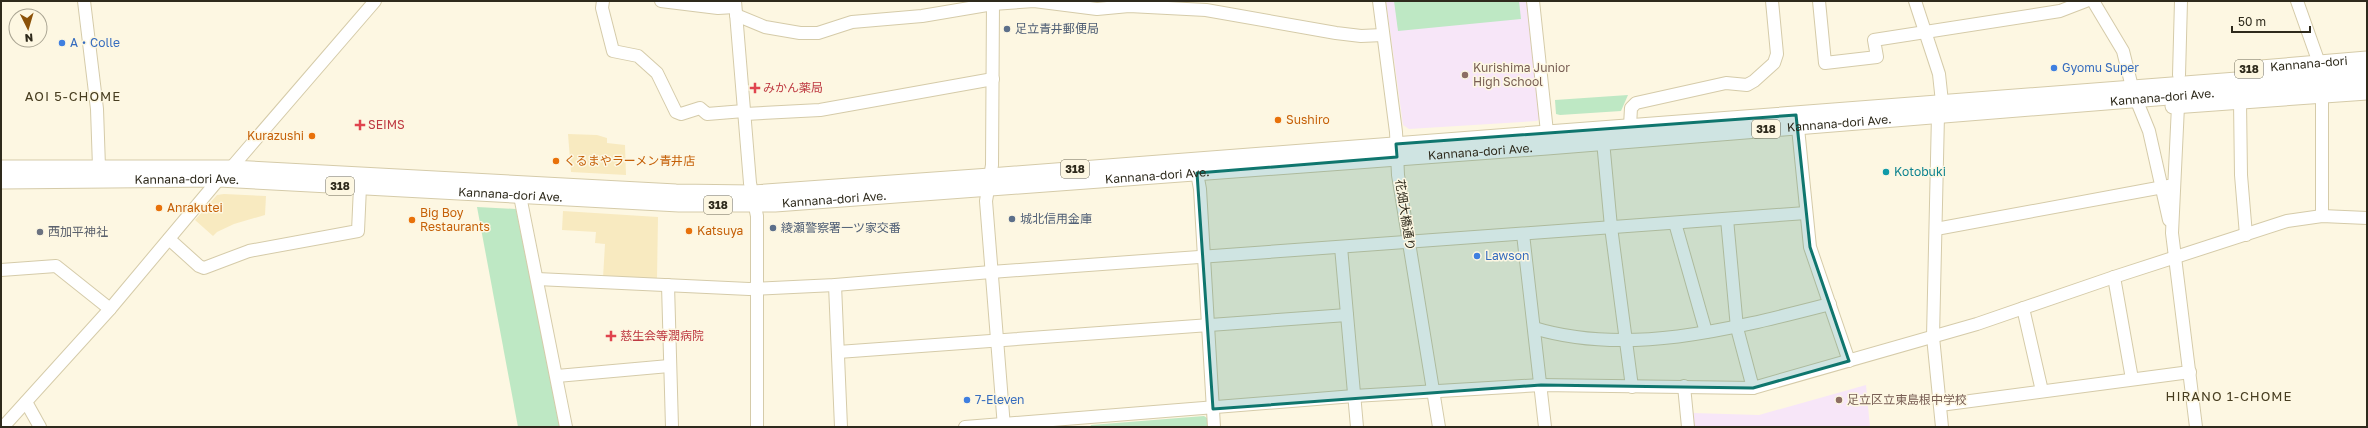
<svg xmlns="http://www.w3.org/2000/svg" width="2368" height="428" font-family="'Golos Text','Noto Sans JP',sans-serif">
<rect width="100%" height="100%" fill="#fdf7e2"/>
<!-- built -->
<g fill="#f8eac0">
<polygon points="568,134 597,135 607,138 607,143 625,145 626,175 571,172"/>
<polygon points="224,194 266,196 265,215 234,224 217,232 213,236 195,220 217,195"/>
<polygon points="563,211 658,217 657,279 603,278 605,244 595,243 596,232 562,230"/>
</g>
<!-- education -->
<g fill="#f7e6f8">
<polygon points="1386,1 1527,1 1540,118 1537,121 1409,129 1403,125"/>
<polygon points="1866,385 1870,427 1694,427 1693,413 1759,415"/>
</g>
<!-- green -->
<g fill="#bee8c4">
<polygon points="1394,1 1519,1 1521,19 1398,31"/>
<polygon points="1628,95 1621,111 1560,115 1556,114 1555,100"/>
<polygon points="477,207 516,209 560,427 518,427"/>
<polygon points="1204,416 1207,418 1207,427 1090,427 1091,425"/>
</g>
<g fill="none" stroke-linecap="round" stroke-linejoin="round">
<defs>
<g id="minor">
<polyline points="84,1 97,109 99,167"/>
<polyline points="603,1 602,8 613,51 638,56 657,73 676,112 681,114 700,108 707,114 744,111"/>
<polyline points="661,1 718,8 735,7"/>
<polyline points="735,1 750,183 757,216 757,427"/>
<polyline points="993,1 992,165 986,201 1004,427"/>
<polyline points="1379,1 1396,132 1398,175 1439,427"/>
<polyline points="1533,1 1547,132"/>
<polyline points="1819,1 1825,63 1877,57 1874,40 2060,11 2086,1"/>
<polyline points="1915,1 1939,74 1942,102"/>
<polyline points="2093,1 2123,51 2132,87"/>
<polyline points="2297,1 2319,63"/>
<polyline points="736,15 765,27 800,33 818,33 852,22 922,16 993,4 1034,1 1097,9 1129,6 1206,10 1336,33 1361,36 1383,35"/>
<polyline points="2179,75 2181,1"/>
<polyline points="2322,96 2322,216"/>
<polyline points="2136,99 2149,131 2169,220"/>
<polyline points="2240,102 2241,175 2246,235"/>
<polyline points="2178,106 2172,233 2196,427"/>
<polyline points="745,114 820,110 993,79"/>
<polyline points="1938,115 1933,337 1942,427"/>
<polyline points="1797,118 1810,247 1849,361"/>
<polyline points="1630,126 1631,108 1636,103 1726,83 1747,85 1754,81 1774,63 1777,54 1772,1"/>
<polyline points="1603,141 1611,227 1632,387"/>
<polyline points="1197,173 1200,189 1214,427"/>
<polyline points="520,196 566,427"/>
<polyline points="1727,219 1737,328 1753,388"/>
<polyline points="1675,223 1706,332"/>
<polyline points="1936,229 2174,185"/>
<polyline points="1523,234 1545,427"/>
<polyline points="169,239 199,266 204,268 249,251 358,231 360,187"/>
<polyline points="1341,247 1357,427"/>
<polyline points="1,270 56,266 110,309"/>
<polyline points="2114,277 2132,379"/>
<polyline points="537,279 749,289 835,285 991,272 1806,213"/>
<polyline points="668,285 672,427"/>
<polyline points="835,285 841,427"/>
<polyline points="2023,308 2042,391"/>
<path d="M1534,328C1629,357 1736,328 1830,304"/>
<polyline points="838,352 1347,315"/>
<polyline points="557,376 669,366"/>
<polyline points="1684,386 1688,427"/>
<polyline points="26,402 40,427"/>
<polyline points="1940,405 2190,372"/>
<polyline points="3,427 110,309 219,179 231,168 375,1"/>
<polyline points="965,427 1354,396 1541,385 1753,388 1977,324 2114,277 2287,221 2322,216 2367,218"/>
</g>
<g id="major">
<path id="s1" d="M2261,68L2367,59"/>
<polyline points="2173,106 2367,92"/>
<polyline points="1,168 231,168 676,192 753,193 990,176 2367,70"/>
<path id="s2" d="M1,181L219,179L679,204H775L1547,147L2367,81"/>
</g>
</defs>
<!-- minor casing -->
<use href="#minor" stroke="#d5cba9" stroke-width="14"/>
<!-- major casing -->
<use href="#major" stroke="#d5cba9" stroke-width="17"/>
<!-- minor -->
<use href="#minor" stroke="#fff" stroke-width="12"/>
<!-- major -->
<use href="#major" stroke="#fff" stroke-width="15"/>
</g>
<!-- marked area -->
<path fill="#0f766e" fill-opacity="0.2" stroke="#0f766e" stroke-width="3" stroke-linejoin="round" d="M1796,115L1810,247L1849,361L1753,388L1541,385L1213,409L1197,173L1397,157L1396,144Z"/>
<!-- markers -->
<g fill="#5c6f8a" stroke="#fdf7e2" stroke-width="1.5">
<circle cx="1007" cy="29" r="4"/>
<circle cx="1012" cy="219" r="4"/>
<circle cx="773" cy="228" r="4"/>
</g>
<g fill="#3f7fe0" stroke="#fdf7e2" stroke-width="1.5">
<circle cx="62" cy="43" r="4"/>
<circle cx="2054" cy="68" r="4"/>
<circle cx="1477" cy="256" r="4"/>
<circle cx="967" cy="400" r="4"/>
</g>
<g fill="#8d6e63" stroke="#fdf7e2" stroke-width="1.5">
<circle cx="1465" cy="75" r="4"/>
<circle cx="1839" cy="400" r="4"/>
</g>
<g fill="#e0444e" stroke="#fdf7e2" stroke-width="1.5">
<path d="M753 82h4v4h4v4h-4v4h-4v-4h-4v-4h4z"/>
<path d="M358 119h4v4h4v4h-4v4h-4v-4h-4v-4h4z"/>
<path d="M609 330h4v4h4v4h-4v4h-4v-4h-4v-4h4z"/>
</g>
<g fill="#e8710a" stroke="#fdf7e2" stroke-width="1.5">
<circle cx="1278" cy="120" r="4"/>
<circle cx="312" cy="136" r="4"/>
<circle cx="556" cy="161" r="4"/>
<circle cx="159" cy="208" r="4"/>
<circle cx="412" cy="220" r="4"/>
<circle cx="689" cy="231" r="4"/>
</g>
<circle fill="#0f9aa8" stroke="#fdf7e2" stroke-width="1.5" cx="1886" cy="172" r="4"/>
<circle fill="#6b7280" stroke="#fdf7e2" stroke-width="1.5" cx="40" cy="232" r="4"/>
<g text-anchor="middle" stroke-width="3" stroke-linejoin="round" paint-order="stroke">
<!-- shield labels -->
<g fill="#fdf7e2" stroke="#6c6857" stroke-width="1">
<rect x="2235" y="60" width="28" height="18" rx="3"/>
<rect x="1752" y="120" width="28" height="18" rx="3"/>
<rect x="1061" y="160" width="28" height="18" rx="3"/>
<rect x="326" y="177" width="28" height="18" rx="3"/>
<rect x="704" y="196" width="28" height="18" rx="3"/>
</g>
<g font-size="11" font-weight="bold" fill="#2e2a1c">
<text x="2249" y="73">318</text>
<text x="1766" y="133">318</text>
<text x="1075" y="173">318</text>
<text x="340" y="190">318</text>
<text x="718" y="209">318</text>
</g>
<!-- service labels -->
<g font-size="12" fill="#4e5e75" stroke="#fdf7e2" text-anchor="start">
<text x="1015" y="33">足立青井郵便局</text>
<text x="1020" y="223">城北信用金庫</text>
<text x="781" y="232">綾瀬警察署一ツ家交番</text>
</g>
<!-- shop labels -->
<g font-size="12" fill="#366cbe" stroke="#fdf7e2" text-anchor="start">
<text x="70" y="47">A・Colle</text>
<text x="2062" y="72">Gyomu Super</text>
<text x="1485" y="260">Lawson</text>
<text x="975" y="404">7-Eleven</text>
</g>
<!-- street labels -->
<g font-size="12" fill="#2e2a1c" stroke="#fdf7e2">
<text dy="4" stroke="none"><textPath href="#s1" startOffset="48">Kannana-dori</textPath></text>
<text dy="4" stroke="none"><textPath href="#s2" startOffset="2166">Kannana-dori Ave.</textPath></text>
<text dy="4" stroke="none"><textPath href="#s2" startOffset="1842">Kannana-dori Ave.</textPath></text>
<text dy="4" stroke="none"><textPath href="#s2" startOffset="1482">Kannana-dori Ave.</textPath></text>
<text dy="4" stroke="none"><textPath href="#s2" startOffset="1158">Kannana-dori Ave.</textPath></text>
<text dy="4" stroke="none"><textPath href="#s2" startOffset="186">Kannana-dori Ave.</textPath></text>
<text dy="4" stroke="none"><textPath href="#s2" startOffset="510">Kannana-dori Ave.</textPath></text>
<text dy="4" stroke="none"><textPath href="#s2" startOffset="834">Kannana-dori Ave.</textPath></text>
<text transform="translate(1405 215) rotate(81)" y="4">花畑大橋通り</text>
</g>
<!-- education labels -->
<g font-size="12" fill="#785e54" stroke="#fdf7e2" text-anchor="start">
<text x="1473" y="72">Kurishima Junior<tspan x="1473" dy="14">High School</tspan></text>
<text x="1847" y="404">足立区立東島根中学校</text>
</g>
<!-- health labels -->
<g font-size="12" fill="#be3a42" stroke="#fdf7e2" text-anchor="start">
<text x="763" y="92">みかん薬局</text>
<text x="368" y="129">SEIMS</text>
<text x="620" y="340">慈生会等潤病院</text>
</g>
<!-- food labels -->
<g font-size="12" fill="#c56008" stroke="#fdf7e2" text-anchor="start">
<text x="1286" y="124">Sushiro</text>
<text x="304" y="140" text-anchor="end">Kurazushi</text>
<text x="564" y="165">くるまやラーメン青井店</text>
<text x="167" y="212">Anrakutei</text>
<text x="420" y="217">Big Boy<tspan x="420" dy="14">Restaurants</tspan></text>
<text x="697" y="235">Katsuya</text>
</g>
<!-- culture labels -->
<g font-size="12" fill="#0d838f" stroke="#fdf7e2" text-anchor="start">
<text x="1894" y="176">Kotobuki</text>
</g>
<!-- worship labels -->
<g font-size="12" fill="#5b616d" stroke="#fdf7e2" text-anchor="start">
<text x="48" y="236">西加平神社</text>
</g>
<!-- neighbourhood labels -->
<g font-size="13" letter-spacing="1" fill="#473d20" stroke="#fdf7e2">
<text x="73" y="101">AOI 5-CHOME</text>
<text x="2229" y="401">HIRANO 1-CHOME</text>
</g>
</g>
<!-- border -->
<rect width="2368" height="428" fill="none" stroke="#2e2a1c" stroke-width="4"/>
<!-- north arrow -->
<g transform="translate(28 28) rotate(175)"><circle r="19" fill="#fdf7e2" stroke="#aaa593"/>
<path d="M0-3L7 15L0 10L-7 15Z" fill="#8b5108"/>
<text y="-6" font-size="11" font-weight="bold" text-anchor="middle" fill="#2e2a1c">N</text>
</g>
<!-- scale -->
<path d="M2232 26v6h78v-6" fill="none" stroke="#2e2a1c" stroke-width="2"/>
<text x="2238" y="26" font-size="12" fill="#2e2a1c" stroke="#fdf7e2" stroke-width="3" paint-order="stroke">50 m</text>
</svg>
